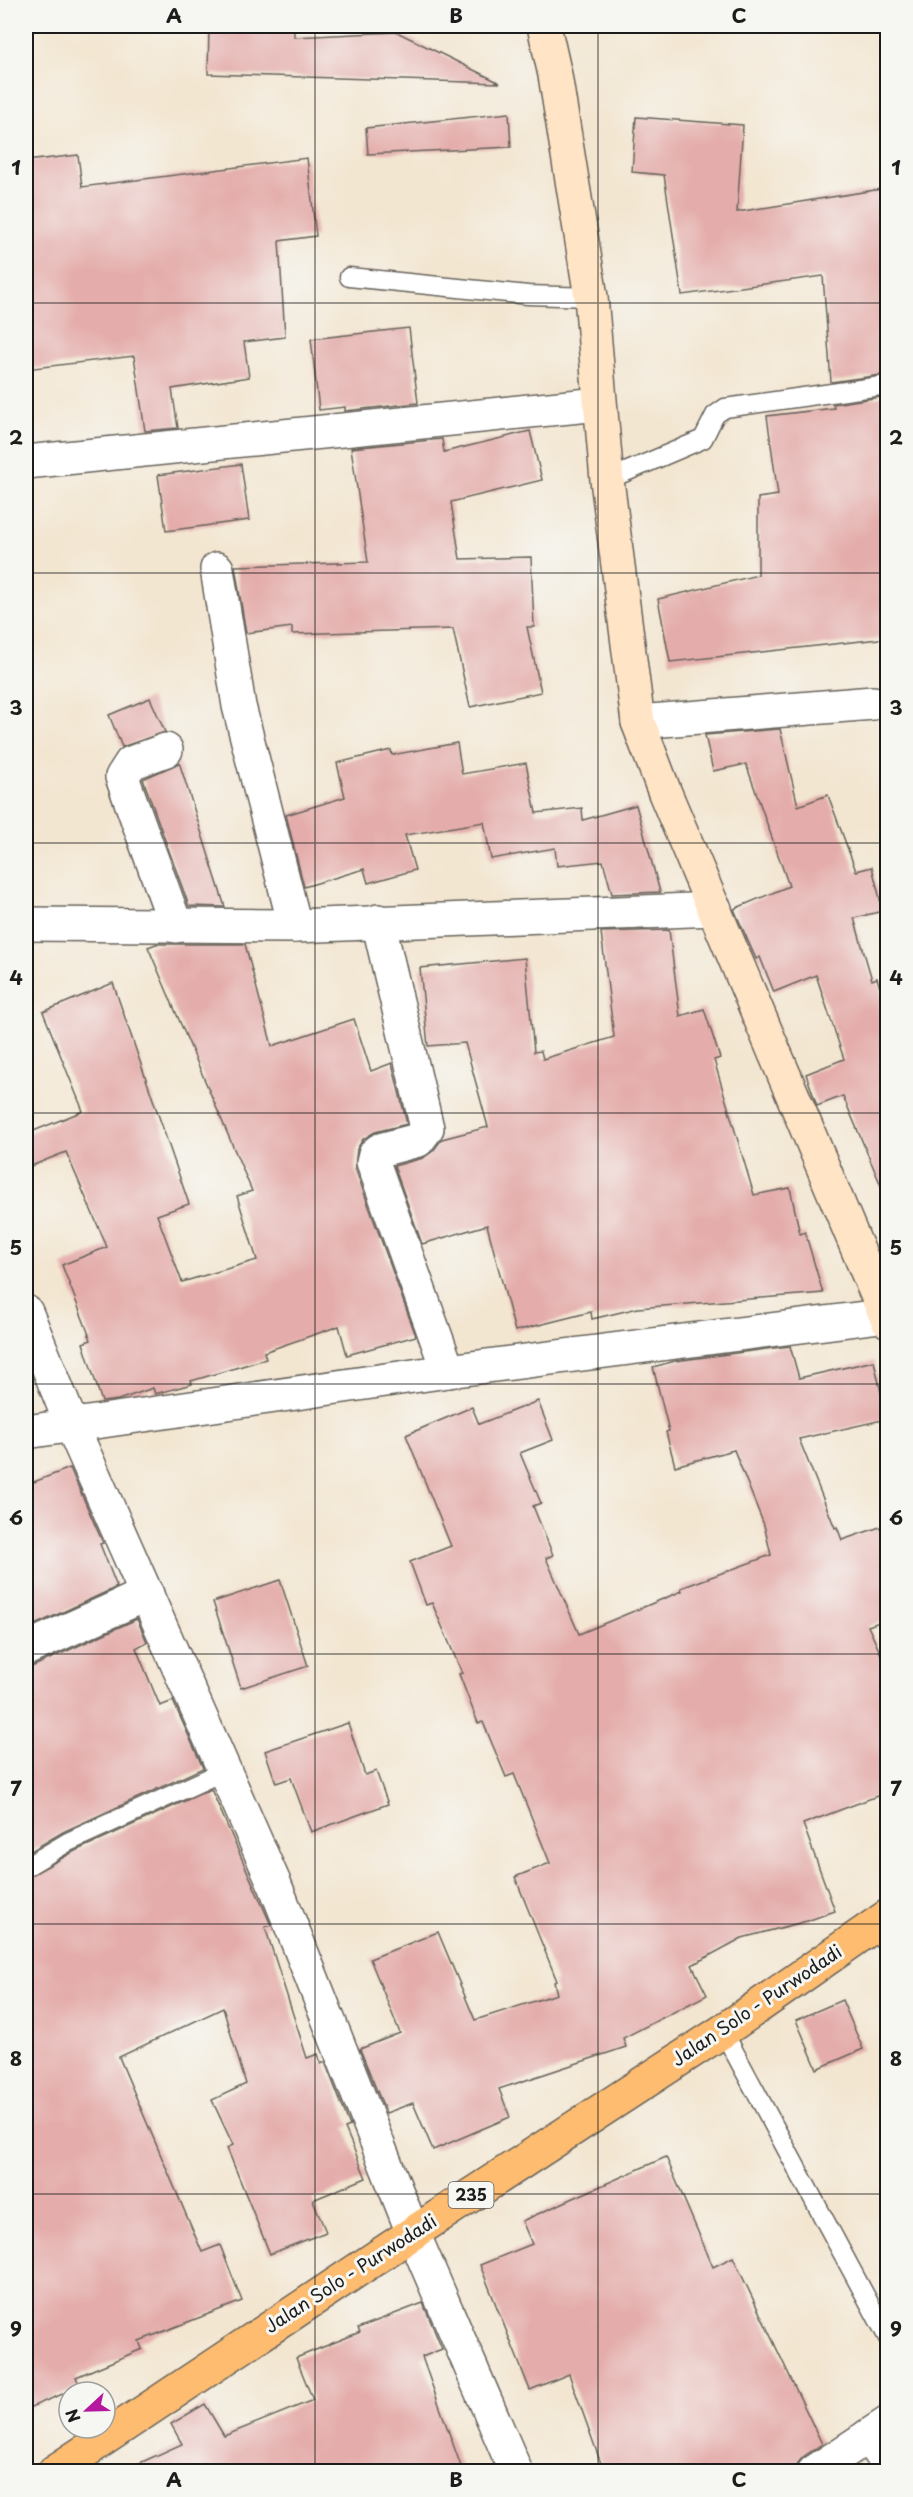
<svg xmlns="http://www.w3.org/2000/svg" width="913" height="2497" font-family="'Playpen Sans',sans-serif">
<rect width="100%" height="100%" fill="#f6f6f2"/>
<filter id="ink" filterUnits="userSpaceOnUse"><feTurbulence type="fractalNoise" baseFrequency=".0167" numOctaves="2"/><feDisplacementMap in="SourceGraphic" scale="12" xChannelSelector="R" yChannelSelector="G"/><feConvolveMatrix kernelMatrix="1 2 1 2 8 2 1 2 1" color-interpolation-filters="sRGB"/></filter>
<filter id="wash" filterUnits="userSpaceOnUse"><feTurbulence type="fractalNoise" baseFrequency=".008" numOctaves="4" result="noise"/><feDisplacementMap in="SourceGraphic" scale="24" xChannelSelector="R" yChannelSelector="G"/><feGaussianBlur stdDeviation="1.35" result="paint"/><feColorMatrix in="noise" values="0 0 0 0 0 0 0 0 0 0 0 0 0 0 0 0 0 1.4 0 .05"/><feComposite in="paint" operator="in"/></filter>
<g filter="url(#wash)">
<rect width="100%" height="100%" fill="#f3e6d1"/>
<g id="blocks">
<!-- building -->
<g fill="#e4adab">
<polygon points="209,26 294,26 294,37 397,32 500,83 208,74"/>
<polygon points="509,113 511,147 368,154 366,128"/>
<polygon points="636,117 743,125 737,212 888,188 888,374 831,382 823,276 682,295 664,175 632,172"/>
<polygon points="78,155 82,187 307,158 316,236 279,241 285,337 244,342 249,377 172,389 178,428 145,431 134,356 26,369 26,161"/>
<polygon points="409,328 418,403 345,411 345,407 319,410 311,339"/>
<polygon points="888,396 888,638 670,662 658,599 758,575 758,498 778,495 767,416 834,408 833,404"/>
<polygon points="530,431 542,480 451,502 460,559 531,557 534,627 527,627 541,692 470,707 453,629 292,634 292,627 246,633 235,566 368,562 351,448 442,439 444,452"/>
<polygon points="241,464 249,520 166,531 158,475"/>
<polygon points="150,698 165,732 122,747 109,715"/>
<polygon points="780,729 798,806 828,795 856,871 872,867 883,911 854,918 872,980 877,978 888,1012 888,1202 843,1096 817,1106 806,1074 844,1059 816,975 774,992 760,957 756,959 734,909 789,886 746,764 713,771 705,735"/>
<polygon points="457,743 462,774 526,763 536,813 582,808 583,820 636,805 660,892 612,894 603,861 557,866 555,848 491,859 484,822 405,835 415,870 368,883 364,869 304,887 286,815 345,797 337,763 391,750 392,755"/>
<polygon points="179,763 180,765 225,907 189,906 143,779"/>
<polygon points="669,930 680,1016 704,1009 720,1058 714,1060 754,1195 790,1188 800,1234 805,1232 823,1293 638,1308 592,1319 591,1312 515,1331 487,1225 422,1244 394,1166 423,1158 433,1151 442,1139 488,1127 465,1043 428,1046 420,968 525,958 534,1052 541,1051 543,1059 614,1037 601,932"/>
<polygon points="156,944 245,944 272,1046 354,1019 371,1071 392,1063 407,1124 375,1132 363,1139 357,1149 355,1168 416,1336 347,1355 339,1326 264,1352 266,1359 191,1381 192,1384 155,1394 153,1388 118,1400 102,1402 83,1343 91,1340 62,1265 107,1247 66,1152 26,1168 26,1134 83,1111 43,1012 113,983 189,1204 157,1215 182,1282 257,1260 237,1196 252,1191 148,947"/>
<polygon points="790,1346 799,1378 874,1361 887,1419 799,1439 835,1528 837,1527 842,1540 880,1527 888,1543 888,1619 868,1626 888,1670 888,1792 803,1824 835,1911 807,1921 742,1938 692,1965 707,1995 623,2038 626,2047 499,2089 510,2117 433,2150 413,2103 386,2113 360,2049 400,2033 370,1959 438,1932 475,2020 557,1994 554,1982 557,1981 515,1877 550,1863 514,1774 506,1777 483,1722 478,1723 459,1674 462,1673 432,1603 426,1605 410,1562 451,1546 406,1435 472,1407 479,1424 538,1401 553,1440 520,1453 541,1503 533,1506 553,1555 546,1558 579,1634 682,1591 681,1588 771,1555 764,1525 734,1450 675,1466 666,1432 669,1431 653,1367 675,1361"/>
<polygon points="70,1468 103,1543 100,1544 117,1587 26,1629 26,1485"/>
<polygon points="280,1580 308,1666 241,1688 213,1602"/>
<polygon points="137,1619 147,1642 136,1648 160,1706 173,1701 203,1768 63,1832 26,1854 26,1668 34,1666"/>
<polygon points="348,1723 365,1775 376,1771 388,1804 311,1832 291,1778 276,1783 265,1751"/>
<polygon points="211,1789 271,1925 265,1927 307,2058 318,2054 321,2064 325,2062 350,2126 345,2128 366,2178 313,2200 326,2232 270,2254 227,2148 233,2145 212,2100 246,2084 223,2008 119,2057 202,2252 220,2245 242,2301 139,2341 142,2349 76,2377 80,2387 26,2409 26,1878 73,1852"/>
<polygon points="842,2000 863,2049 817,2069 796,2020"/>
<polygon points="666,2157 713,2267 733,2257 822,2444 803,2457 798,2463 796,2472 604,2472 569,2374 530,2390 480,2265 532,2244 522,2221"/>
<polygon points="423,2303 442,2349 422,2357 463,2472 120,2472 182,2444 171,2424 205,2404 224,2436 313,2400 296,2358 360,2332 358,2328"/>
</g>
</g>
</g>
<g filter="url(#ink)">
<use href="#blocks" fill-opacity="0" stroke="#67635b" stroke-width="1.5"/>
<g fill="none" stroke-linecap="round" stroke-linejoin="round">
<defs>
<g id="service">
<polyline points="349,277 528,295 591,297"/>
<polyline points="607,480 703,439 715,415 725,408 888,385"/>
<polyline points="26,1867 68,1842 224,1771"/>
<polyline points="723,2031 888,2338"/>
</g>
<g id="minor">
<polyline points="26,462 599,404"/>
<polyline points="217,569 239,706 295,926"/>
<polyline points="638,722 873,703"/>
<polyline points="166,750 131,763 122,777 176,926"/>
<polyline points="378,921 427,1128 418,1140 380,1150 375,1154 373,1162 448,1371"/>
<polyline points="26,924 295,926 715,909"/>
<polyline points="26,1312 72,1426 275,1885 413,2233 516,2472"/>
<polyline points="26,1432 448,1371 888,1315"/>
<polyline points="26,1649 147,1594"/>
<polyline points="868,2436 888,2466"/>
<polyline points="814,2472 888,2423"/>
</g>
<polyline id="secondary" points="544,26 555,75 591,297 607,480 638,722 665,793 888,1321"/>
<polyline id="primary" points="54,2472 413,2233 723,2031 888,1916"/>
</defs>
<!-- service casing -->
<use href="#service" stroke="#67635b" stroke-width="21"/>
<!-- minor casing -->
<use href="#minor" stroke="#67635b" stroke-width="36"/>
<!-- secondary casing -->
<use href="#secondary" stroke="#67635b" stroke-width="36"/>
<!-- primary casing -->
<use href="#primary" stroke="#67635b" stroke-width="36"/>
<!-- service -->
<use href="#service" stroke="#fff" stroke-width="18"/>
<!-- minor -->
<use href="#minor" stroke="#fff" stroke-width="33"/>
<!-- secondary -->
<use href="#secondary" stroke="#ffe4c6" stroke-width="33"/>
<!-- primary -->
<use href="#primary" stroke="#febc70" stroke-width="33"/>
</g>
</g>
<!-- grid -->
<path fill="none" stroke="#1c1c1c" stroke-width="1.5" stroke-opacity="0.55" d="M315,26V2472M598,26V2472M26,303H888M26,573H888M26,843H888M26,1113H888M26,1384H888M26,1654H888M26,1924H888M26,2194H888"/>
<g text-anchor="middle" stroke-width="6" stroke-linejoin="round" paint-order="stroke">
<!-- shield labels -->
<rect fill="#f6f6f2" stroke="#5d5d5c" stroke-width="1.5" x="448.5" y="2182" width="45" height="26" rx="4.5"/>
<g font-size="16" font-weight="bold" fill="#1c1c1c">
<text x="471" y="2201">235</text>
</g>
<!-- street labels -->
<g font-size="18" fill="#1c1c1c" stroke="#f6f6f2">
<text transform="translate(757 2006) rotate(-34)" y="6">Jalan Solo - Purwodadi</text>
<text transform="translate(351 2274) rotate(-33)" y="6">Jalan Solo - Purwodadi</text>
</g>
</g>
<!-- margin -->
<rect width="913" height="2497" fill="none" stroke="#f6f6f2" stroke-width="66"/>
<!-- north arrow -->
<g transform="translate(87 2410) rotate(248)"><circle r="28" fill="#f6f6f2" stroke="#9f9f9c" stroke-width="1.5"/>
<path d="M0-4.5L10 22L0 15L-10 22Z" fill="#b5179e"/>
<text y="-9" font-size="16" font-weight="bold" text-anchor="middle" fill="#1c1c1c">N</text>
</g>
<rect x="33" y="33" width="847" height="2431" fill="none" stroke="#1c1c1c" stroke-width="2"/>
<g font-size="20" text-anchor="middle" font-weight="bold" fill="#1c1c1c">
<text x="174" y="23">A</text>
<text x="456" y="23">B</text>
<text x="739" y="23">C</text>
<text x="16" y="175">1</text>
<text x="896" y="175">1</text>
<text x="16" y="445">2</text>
<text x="896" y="445">2</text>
<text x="16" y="715">3</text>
<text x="896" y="715">3</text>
<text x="16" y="985">4</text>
<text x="896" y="985">4</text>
<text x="16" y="1255">5</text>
<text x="896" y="1255">5</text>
<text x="16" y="1525">6</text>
<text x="896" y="1525">6</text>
<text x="16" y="1796">7</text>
<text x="896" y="1796">7</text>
<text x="16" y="2066">8</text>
<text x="896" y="2066">8</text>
<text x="16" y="2336">9</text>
<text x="896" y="2336">9</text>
<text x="174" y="2487">A</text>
<text x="456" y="2487">B</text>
<text x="739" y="2487">C</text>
</g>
</svg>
